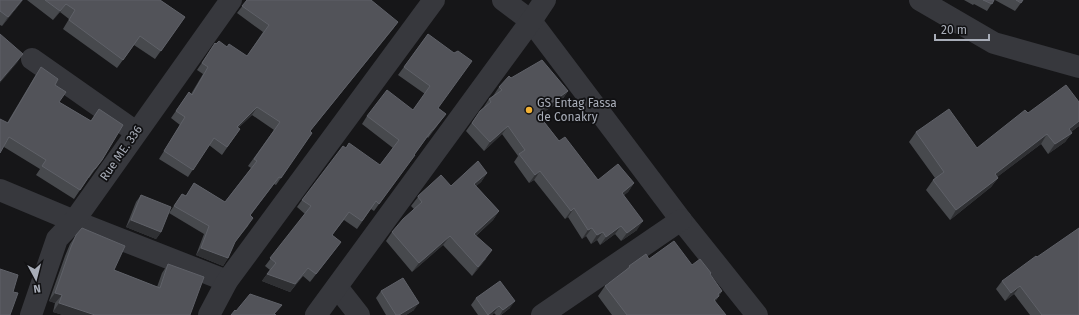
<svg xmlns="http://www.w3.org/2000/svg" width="1079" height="315" font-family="'Fira Sans',sans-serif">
<rect width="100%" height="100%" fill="#161618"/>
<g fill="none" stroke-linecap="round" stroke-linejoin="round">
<!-- minor -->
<g stroke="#37383d" stroke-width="22">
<polyline points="503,0 531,21 681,220 757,315"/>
<polyline points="920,0 994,43 1079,67"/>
<polyline points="32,59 136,132"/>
<polyline points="0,190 74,221 227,281"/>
<polyline points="337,287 359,315"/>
<polyline points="31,315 57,239 74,221 231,0"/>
<polyline points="209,315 227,281 434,0"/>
<polyline points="316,315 531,21 545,0"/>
<polyline points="542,315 681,220"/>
</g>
</g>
<!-- wall -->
<g fill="#47494d">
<polygon points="0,0 23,0 2,26 0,25"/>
<polygon points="27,0 160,0 185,17 155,59 134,45 117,68 63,29 69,19 60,12 53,20"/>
<polygon points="247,0 398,22 393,29 310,131 312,133 276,185 274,184 250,216 248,226 234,243 228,258 223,266 196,255 204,234 169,213 182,194 186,196 194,183 225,202 251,168 248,166 274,130 252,115 238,128 240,129 222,155 209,145 188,177 159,159 180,125 171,118 189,92 191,94 203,74 197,70 215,43 227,47 247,56 263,32 237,13"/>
<polygon points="964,0 994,0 987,11 974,4 973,5"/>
<polygon points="995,0 1023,0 1015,11"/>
<polygon points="428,34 438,108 446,114 428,138 427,137 414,155 374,211 371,209 357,229 344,220 332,235 341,242 310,282 303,276 290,292 262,281 270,270 265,266 305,214 297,207 302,200 346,148 380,165 393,148 362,124 367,116 413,110 425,94 398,75"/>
<polygon points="41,67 55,85 59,102 91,121 99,109 102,160 89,178 88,178 74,199 36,175 40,169 4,147 7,123 35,76"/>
<polygon points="511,78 568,91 562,100 539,115 559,141 598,180 634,183 628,192 624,195 637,230 621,241 615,234 600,245 597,240 591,244 586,236 582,239 568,217 565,219 534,180 529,183 514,162 518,156 502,134 484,151 466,131 480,111 483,108 489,99 494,96 493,96 499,87"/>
<polygon points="1079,102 1079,126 1071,132 1072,133 1065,142 1048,154 1041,144 997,177 998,178 991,187 950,220 926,190 933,180 935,178 909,142 916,132 977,148 1028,113"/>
<polygon points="487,173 481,182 476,186 499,211 493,220 476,236 486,259 472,276 443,245 412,272 386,241 392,232 414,209 411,206 418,197"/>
<polygon points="141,195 161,232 156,239 126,227 136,202"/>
<polygon points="76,235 114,270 157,287 162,273 168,264 190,315 63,315 53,312 55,303 49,301 65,256 70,244"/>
<polygon points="1037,257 1079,315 1030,315 1014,294 1005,301 996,289 1002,281"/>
<polygon points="649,259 692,265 710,275 722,291 715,302 726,315 612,315 598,296 605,286 625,271 629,266"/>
<polygon points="381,291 414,310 406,315 386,315 376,298"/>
<polygon points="476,298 510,308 501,315 496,315 494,313 492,315 478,315 471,305"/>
</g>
<!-- shaded-wall -->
<g fill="#2f3033">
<polygon points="22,0 23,0 2,26 8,17"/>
<polygon points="66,4 60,12 53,20 60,11"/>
<polygon points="398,22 393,29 304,138 310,131"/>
<polygon points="23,54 17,63 0,83 0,81"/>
<polygon points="568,91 562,100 531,121 537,113"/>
<polygon points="257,107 252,115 232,134 237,127"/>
<polygon points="1079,121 1079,126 1062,138 1069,129"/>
<polygon points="508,126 502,134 484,151 490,142"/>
<polygon points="1072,133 1065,142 1048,154 1055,144"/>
<polygon points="1047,134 1041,144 988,184 995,174"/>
<polygon points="540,171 534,180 529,183 535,175"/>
<polygon points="487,173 481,182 468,193 474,184"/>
<polygon points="998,178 991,187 950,220 956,210"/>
<polygon points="634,183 628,192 616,202 622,193"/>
<polygon points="574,208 568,217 565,219 571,211"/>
<polygon points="499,211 493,220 468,243 474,234"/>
<polygon points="253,218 248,226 229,249 235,242"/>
<polygon points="131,220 161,232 156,239 126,227"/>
<polygon points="643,221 637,230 621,241 627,233"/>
<polygon points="621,226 615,234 600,245 606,237"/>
<polygon points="592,228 586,236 582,239 588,230"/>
<polygon points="603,232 597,240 591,244 597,235"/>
<polygon points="450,236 443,245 412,272 419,263"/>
<polygon points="201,248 228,258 223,266 196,255"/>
<polygon points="492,250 486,259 472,276 478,267"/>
<polygon points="308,268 290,292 262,281 267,274"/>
<polygon points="1020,286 1014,294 1005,301 1011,293"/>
<polygon points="722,291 712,307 707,310 718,294"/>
<polygon points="55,293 62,295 55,303 49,301"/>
<polygon points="515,301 510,308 501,315 500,315 503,310"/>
<polygon points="59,303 95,315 63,315 53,312"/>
<polygon points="419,303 414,310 406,315 399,315"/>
<polygon points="499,306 494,313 492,315 488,315"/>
</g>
<!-- building -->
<g fill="#525359" stroke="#5f6168">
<polygon points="0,0 22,0 8,17 0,11"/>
<polygon points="45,0 160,0 185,17 161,51 140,36 123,60 69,20 75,10 66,4 60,11"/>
<polygon points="247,0 371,0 398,22 310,131 312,133 281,178 279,177 250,215 253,218 235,242 228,258 201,248 209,226 174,206 182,194 186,196 194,183 225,202 257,161 254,159 280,122 257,107 237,127 240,129 227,147 214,138 193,170 164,151 185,117 176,111 189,92 192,95 208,67 202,63 215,43 216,44 219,41 227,47 229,44 247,56 269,25 242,6"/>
<polygon points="983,0 994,0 992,4"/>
<polygon points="1016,0 1023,0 1021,3"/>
<polygon points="0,34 23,54 0,81"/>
<polygon points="428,34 454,53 458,51 472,61 438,108 446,114 433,130 432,130 414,155 415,155 379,204 376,201 362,221 349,212 332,235 341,242 316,274 308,268 295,284 267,274 276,263 270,258 311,206 302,200 343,146 346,148 349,143 380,165 399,140 367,116 387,90 413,110 430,86 404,67"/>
<polygon points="542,60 568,91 537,113 559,141 565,137 598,180 618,164 634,183 622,193 643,221 627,233 621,226 606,237 603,232 597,235 592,228 588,230 574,208 571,211 540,171 535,175 519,154 525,150 508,126 490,142 472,123 480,111 491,102 489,99 502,90 499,87 509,76 511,78"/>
<polygon points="41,67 58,79 55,85 66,92 59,102 91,121 99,109 123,125 102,160 95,169 94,169 80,190 42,166 46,160 9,137 0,153 0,119 8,123"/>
<polygon points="1066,85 1079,102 1079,121 1069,129 1072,133 1055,144 1047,134 995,174 998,178 956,210 933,180 944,172 916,132 949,109 977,148 1025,110 1028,113"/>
<polygon points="478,161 487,173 474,184 499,211 474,234 492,250 478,267 450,236 419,263 392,232 403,219 422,202 418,197 418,196 441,175 451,186"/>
<polygon points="141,195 171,207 161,232 131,220"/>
<polygon points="82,228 125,246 114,270 160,288 168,264 204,277 190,315 95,315 59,303 62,295 55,293 71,247 76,235"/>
<polygon points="1079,228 1079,315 1042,315 1020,286 1011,293 1002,281 1036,256 1037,257"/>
<polygon points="674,241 692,265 700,259 711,273 710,274 722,291 718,294 719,296 714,300 726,315 627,315 605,286 630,267 629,266 646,254 649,259"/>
<polygon points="0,269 18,275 13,292 18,293 10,315 0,315"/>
<polygon points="403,278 419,303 399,315 396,315 381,291"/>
<polygon points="500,281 515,301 503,310 499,306 488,315 476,298"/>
<polygon points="250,294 282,305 274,314 276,315 231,315 235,310 236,311"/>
</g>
<!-- markers -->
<circle fill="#f2b134" stroke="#111113" stroke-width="1.5" cx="529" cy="110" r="4"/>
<g text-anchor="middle" stroke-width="3.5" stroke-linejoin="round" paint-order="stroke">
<!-- poi labels -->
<g font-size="12" fill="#a8adb8" stroke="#111113" text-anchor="start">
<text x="537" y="107">GS Entag Fassa<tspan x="537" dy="14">de Conakry</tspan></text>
</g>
<!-- street labels -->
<g font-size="12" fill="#a8adb8" stroke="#111113">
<text transform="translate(121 153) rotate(-55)" y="4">Rue ME. 336</text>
</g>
</g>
<!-- north arrow -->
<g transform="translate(36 279) rotate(173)" stroke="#111113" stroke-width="3" paint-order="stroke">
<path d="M0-3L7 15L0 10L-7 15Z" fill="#a8adb8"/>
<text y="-6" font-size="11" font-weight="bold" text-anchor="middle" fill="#a8adb8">N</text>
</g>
<!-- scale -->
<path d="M935 34v6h54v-6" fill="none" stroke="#a8adb8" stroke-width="2"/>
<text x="941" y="34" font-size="12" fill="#a8adb8" stroke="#111113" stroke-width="3" paint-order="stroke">20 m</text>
</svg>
